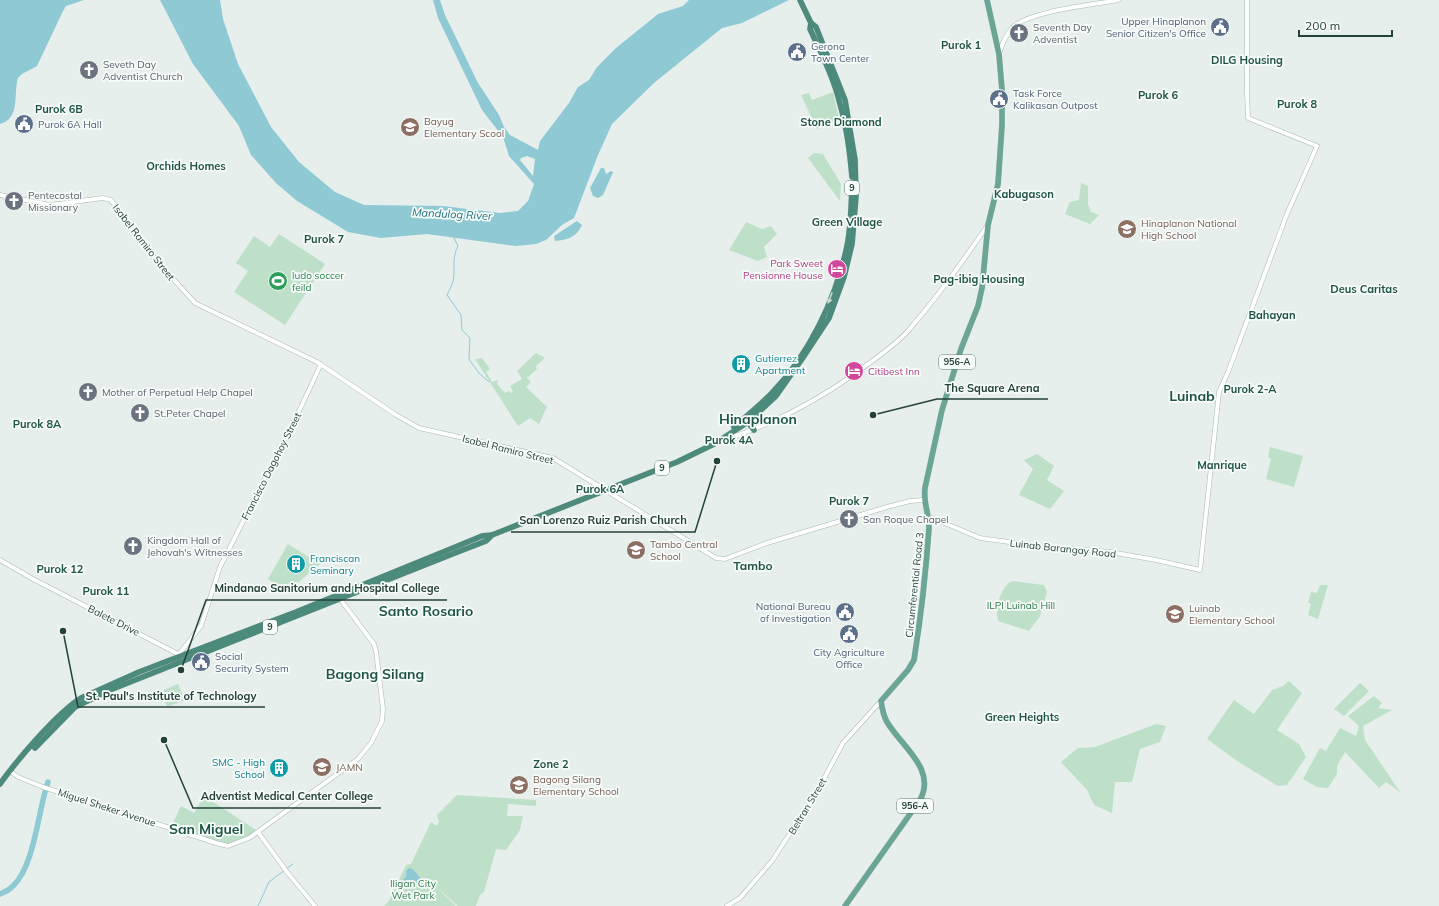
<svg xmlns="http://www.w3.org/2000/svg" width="1439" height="906" font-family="Mulish,sans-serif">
<rect width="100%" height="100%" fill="#e6efeb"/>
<!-- green -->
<g fill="#bfe0c8">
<polygon points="833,92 839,118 817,129 801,95 809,93 812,100"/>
<polygon points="814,153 823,154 841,184 840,201 808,158"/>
<polygon points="1081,183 1088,186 1088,204 1091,212 1099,215 1090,224 1065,214 1070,202 1079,200"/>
<polygon points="746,222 762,229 771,226 777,234 764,247 767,257 758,261 729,250"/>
<polygon points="279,234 325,264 285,325 234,292 248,271 236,263 254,236 270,247"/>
<polygon points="536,353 545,358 536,366 537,369 527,378 531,382 526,387 547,407 539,424 530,418 518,426 475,359 482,358 490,369 486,372 492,382 497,380 498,382 497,384 505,393 509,391 511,393 513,391 510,386 522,379 517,371"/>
<polygon points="1270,447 1303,456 1294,487 1266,479 1271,459 1268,457"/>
<polygon points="1037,454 1054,466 1047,480 1064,491 1050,509 1019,495 1033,469 1024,460"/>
<polygon points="288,544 320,564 287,592 268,579"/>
<path d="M1013,581L1044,585L1047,592L1040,616L1029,631L998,621C995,610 1000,585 1013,581Z"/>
<polygon points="1320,585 1328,585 1318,619 1308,615 1311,604 1308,602 1311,592 1317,593"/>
<polygon points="1289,681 1302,693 1277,730 1299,744 1306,757 1287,785 1278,786 1240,763 1207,739 1234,700 1254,714 1272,690 1283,686"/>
<polygon points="1360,683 1369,691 1344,716 1334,709"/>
<polygon points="178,684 185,700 167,707 161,691"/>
<polygon points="1374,696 1382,703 1378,708 1392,710 1363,726 1365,740 1400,792 1386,782 1379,788 1345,752 1337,766 1337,774 1328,788 1317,787 1303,779 1320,748 1326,751 1340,728 1356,736 1359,726 1348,716"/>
<polygon points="1156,724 1166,726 1160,742 1140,749 1132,782 1115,782 1112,813 1094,805 1087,790 1061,762 1078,748 1095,747"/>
<polygon points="457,795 536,800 536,806 508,804 507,816 523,816 520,830 506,850 496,849 484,892 480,895 476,906 458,906 434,885 456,906 384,906 389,901 406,865 411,864 431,822 437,826 439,822 437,815"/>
<path d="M204,796L256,830C246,839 236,844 222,843L171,827L181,806L194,813Z"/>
</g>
<!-- water -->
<g fill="#8ec9d4" fill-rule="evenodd">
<path d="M0,0H84L66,6L63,11L37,66L22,74L18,78C13,94 21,118 0,124Z"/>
<path d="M160,0H220L223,19L238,64L271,127L299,162L335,192L364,205L443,206L500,213L518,211L528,201L534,184L509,156L503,137L482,110L438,18L433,0H440L445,15L478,83L499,115L504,127L510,135L538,150L540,141L569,103L578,87L589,80L597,67L616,48L658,14L683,6L689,0H789L742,23L722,28L654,83L612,124L598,155L574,218L562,225L546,240L536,244L516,246L427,234L381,238L348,232L297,201L276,183L251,155L239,126L193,64ZM527,156L535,159L533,176L520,160L521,158Z"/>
<polygon points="601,168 604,168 606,174 611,171 613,172 603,195 598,198 593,196 590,188"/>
<path d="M577,221L582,225C577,237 567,240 555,241L554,236Z"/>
<polygon points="409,868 413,869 422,880 418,884 410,880 407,886 404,887 400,882 406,877 406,871"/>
</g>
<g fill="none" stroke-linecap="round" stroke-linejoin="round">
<!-- stream -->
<g stroke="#8ec9d4" stroke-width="1">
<path d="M454,238L458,246C453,256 454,263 454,274C454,282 450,289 447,295L461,315L462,330L470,338L469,359L478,372L489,382"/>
<polyline points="287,868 293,864"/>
<polyline points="258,906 269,882 285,870"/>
</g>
<!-- river -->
<path stroke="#8ec9d4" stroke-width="5.5" d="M0,894C4,892 10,890 13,886C35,865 38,810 48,782"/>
<defs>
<g id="tertiary">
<path d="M999,54C1002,44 1006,34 1013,27C1030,11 1093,5 1118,0"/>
<polyline points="0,195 50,205 103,198 111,200 149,252 195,303 317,362 396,415 419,428 553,458 716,558 725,559 767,543 887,507 910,501 924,500"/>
<path d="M721,441C775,424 823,398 868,364C882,354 896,344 907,332C937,298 962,262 988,225"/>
<polyline points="928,516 980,538 1046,547 1110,552 1156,560 1200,570 1219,392 1228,372 1287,214 1317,146 1248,118 1247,92 1247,0"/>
<polyline points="0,560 33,579 180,655"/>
<polyline points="179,654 201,626 220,567 301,407 321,364"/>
<polyline points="10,771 18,777 43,787 216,843 228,846 249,838 358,759 371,743 382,721 383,709 376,651 374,644 340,599"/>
<polyline points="258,832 287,872 315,906"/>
<polyline points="727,906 740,898 772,861 817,792 843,743 881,701"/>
</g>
<path id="primary" d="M845,906L920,800C937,769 901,746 887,722C883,715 882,708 881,701L908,670L914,660C921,616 926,572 929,528C929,514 923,502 925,488L942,410L961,349L978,306L982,288L988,225L998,184L1002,125V90L999,54L987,0"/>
<g id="trunk">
<path d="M811,23L810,29C821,53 834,78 840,104C847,128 850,153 852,177"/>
<polyline points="748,422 754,430"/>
<path d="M734,427C747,416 760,405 771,394C809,355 836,299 847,246C851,227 851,207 852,188"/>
<polyline points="35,748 75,707 110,690 455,553 486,541 492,535"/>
<path d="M0,784C17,760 57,713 81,698L139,672L296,612L448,550L482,536L492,535L677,462L714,444L748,422L776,396L802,359L829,318L844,277L852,244L856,196L855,160L845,100L816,27L811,23L800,0"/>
</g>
</defs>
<!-- tertiary casing -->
<use href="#tertiary" stroke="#a8b8b2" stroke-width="5"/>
<!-- primary casing -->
<use href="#primary" stroke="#c2cac8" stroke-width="6"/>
<!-- trunk casing -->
<use href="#trunk" stroke="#c2cac8" stroke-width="6"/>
<!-- tertiary -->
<use href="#tertiary" stroke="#fff" stroke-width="4"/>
<!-- primary -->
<use href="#primary" stroke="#6aa596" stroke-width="5.5"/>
<!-- trunk -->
<use href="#trunk" stroke="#4c8a7c" stroke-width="5.5"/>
</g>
<!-- one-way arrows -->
<defs><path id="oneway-solid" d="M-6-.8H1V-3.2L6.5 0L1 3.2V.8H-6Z"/></defs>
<use fill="#c4d9d4" href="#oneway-solid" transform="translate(830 298) rotate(111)"/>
<!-- icons -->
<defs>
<symbol id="civic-disc" viewBox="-11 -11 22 22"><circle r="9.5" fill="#5c6f8a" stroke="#f7fbf9"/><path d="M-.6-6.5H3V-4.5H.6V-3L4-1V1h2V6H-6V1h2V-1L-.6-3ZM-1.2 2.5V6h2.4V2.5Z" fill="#fff"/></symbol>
<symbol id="church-disc" viewBox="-11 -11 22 22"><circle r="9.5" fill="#6b7280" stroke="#f7fbf9"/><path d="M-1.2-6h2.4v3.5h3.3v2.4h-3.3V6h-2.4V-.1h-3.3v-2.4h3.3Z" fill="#fff"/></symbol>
<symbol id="school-disc" viewBox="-11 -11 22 22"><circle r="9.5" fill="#8d6e63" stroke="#f7fbf9"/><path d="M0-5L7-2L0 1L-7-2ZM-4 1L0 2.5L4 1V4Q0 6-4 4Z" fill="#fff"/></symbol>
<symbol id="hotel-disc" viewBox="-11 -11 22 22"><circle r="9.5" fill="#d1479c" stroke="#f7fbf9"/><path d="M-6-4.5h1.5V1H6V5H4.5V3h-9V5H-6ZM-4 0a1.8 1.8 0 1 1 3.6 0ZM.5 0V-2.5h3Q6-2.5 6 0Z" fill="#fff"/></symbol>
<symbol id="stadium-disc" viewBox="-11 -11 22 22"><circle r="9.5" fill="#2e9e5b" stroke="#f7fbf9"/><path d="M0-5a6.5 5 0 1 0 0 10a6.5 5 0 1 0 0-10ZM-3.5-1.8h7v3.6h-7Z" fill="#fff"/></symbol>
<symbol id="building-disc" viewBox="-11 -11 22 22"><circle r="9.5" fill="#0f9aa8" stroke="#f7fbf9"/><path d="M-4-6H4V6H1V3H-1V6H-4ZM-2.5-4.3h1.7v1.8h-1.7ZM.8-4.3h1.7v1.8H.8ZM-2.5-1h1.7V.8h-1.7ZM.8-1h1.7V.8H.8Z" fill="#fff"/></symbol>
</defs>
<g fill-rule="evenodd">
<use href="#civic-disc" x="1209" y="16" width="22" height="22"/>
<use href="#church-disc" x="1008" y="22" width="22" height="22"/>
<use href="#civic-disc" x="786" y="41" width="22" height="22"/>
<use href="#church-disc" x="78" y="59" width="22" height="22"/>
<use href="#civic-disc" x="988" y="88" width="22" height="22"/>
<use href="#civic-disc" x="13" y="113" width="22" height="22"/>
<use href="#school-disc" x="399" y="116" width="22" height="22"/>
<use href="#church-disc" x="3" y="190" width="22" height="22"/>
<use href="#school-disc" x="1116" y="218" width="22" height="22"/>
<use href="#hotel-disc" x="826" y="258" width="22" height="22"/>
<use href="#stadium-disc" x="267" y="270" width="22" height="22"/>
<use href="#building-disc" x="730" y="353" width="22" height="22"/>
<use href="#hotel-disc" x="843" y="360" width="22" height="22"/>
<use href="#church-disc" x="77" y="381" width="22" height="22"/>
<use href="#church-disc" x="129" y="402" width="22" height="22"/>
<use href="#church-disc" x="838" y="508" width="22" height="22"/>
<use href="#church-disc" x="122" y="535" width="22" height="22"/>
<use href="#school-disc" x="625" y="539" width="22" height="22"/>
<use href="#building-disc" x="285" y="553" width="22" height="22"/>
<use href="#civic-disc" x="834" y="601" width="22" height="22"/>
<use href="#school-disc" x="1164" y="603" width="22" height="22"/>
<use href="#civic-disc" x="838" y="623" width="22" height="22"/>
<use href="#civic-disc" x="190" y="651" width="22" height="22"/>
<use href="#school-disc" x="311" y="756" width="22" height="22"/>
<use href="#building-disc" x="268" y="757" width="22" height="22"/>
<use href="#school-disc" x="508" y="774" width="22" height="22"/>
</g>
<g text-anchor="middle" stroke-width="3.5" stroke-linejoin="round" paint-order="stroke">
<!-- shield labels -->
<g fill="#f7fbf9" stroke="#637a73" stroke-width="1">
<rect x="845" y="181" width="14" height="14" rx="3"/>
<rect x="939" y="355" width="36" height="14" rx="3"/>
<rect x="655" y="461" width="14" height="14" rx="3"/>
<rect x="263" y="620" width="14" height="14" rx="3"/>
<rect x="897" y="799" width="36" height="14" rx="3"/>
</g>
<g font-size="9" font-weight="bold" fill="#24423a">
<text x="852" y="191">9</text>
<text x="957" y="365">956-A</text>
<text x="662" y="471">9</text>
<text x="270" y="630">9</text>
<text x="915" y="809">956-A</text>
</g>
<!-- service labels -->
<g font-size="10" fill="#4e5e75" stroke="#f7fbf9" text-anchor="start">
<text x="1206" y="25" text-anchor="end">Upper Hinaplanon<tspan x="1206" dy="12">Senior Citizen's Office</tspan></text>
<text x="811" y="50">Gerona<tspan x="811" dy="12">Town Center</tspan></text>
<text x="1013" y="97">Task Force<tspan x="1013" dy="12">Kalikasan Outpost</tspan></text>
<text x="38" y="128">Purok 6A Hall</text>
<text x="831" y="610" text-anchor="end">National Bureau<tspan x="831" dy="12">of Investigation</tspan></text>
<text x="849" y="656" text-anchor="middle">City Agriculture<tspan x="849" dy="12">Office</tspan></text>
<text x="215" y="660">Social<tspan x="215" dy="12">Security System</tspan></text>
</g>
<!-- worship labels -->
<g font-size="10" fill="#5b616d" stroke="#f7fbf9" text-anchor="start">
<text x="1033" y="31">Seventh Day<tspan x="1033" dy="12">Adventist</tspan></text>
<text x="103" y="68">Seveth Day<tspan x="103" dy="12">Adventist Church</tspan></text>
<text x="28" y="199">Pentecostal<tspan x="28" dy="12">Missionary</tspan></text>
<text x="102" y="396">Mother of Perpetual Help Chapel</text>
<text x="154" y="417">St.Peter Chapel</text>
<text x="863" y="523">San Roque Chapel</text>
<text x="147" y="544">Kingdom Hall of<tspan x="147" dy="12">Jehovah's Witnesses</tspan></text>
</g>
<!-- education labels -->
<g font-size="10" fill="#785e54" stroke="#f7fbf9" text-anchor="start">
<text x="424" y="125">Bayug<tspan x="424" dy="12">Elementary Scool</tspan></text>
<text x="1141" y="227">Hinaplanon National<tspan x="1141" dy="12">High School</tspan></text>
<text x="650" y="548">Tambo Central<tspan x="650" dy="12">School</tspan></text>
<text x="1189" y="612">Luinab<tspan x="1189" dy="12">Elementary School</tspan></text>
<text x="336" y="771">JAMN</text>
<text x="533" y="783">Bagong Silang<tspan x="533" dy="12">Elementary School</tspan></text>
</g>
<!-- street labels -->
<g font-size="10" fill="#24423a" stroke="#f7fbf9">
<text transform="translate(144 242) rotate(52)" y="4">Isabel Ramiro Street</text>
<text transform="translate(508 449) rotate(14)" y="4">Isabel Ramiro Street</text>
<text transform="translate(271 466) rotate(-63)" y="4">Francisco Dagohoy Street</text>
<text transform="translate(1063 548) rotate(6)" y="4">Luinab Barangay Road</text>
<text transform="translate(914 585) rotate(-84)" y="4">Circumferential Road 3</text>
<text transform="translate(114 620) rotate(27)" y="4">Balete Drive</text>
<text transform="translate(807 806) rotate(-59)" y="4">Beltran Street</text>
<text transform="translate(107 807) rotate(18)" y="4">Miguel Sheker Avenue</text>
</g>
<!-- hotel labels -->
<g font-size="10" fill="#b23c85" stroke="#f7fbf9" text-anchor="end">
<text x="823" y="267">Park Sweet<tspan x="823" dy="12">Pensionne House</tspan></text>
<text x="868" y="375" text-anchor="start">Citibest Inn</text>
</g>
<!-- leisure labels -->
<g font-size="10" fill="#27864d" stroke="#f7fbf9" text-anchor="start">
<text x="292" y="279">ludo soccer<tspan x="292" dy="12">feild</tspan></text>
</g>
<!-- culture labels -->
<g font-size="10" fill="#0d838f" stroke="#f7fbf9" text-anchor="start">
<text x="755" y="362">Gutierrez<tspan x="755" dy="12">Apartment</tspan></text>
<text x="310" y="562">Franciscan<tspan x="310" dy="12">Seminary</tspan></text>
<text x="265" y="766" text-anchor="end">SMC - High<tspan x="265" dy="12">School</tspan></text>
</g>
<!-- park labels -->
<g font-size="10" fill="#2d7a4b" stroke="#f7fbf9">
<text x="1021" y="609">ILPI Luinab Hill</text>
<text x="413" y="887">Iligan City<tspan x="413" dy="12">Wet Park</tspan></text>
</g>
<!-- neighbourhood labels -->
<g font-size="11" font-weight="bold" fill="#1f5548" stroke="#f7fbf9">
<text x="961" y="49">Purok 1</text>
<text x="1247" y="64">DILG Housing</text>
<text x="1158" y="99">Purok 6</text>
<text x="1297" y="108">Purok 8</text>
<text x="59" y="113">Purok 6B</text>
<text x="841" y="126">Stone Diamond</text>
<text x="186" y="170">Orchids Homes</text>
<text x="1024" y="198">Kabugason</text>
<text x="847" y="226">Green Village</text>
<text x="324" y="243">Purok 7</text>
<text x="979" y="283">Pag-ibig Housing</text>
<text x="1364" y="293">Deus Caritas</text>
<text x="1272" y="319">Bahayan</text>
<text x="1250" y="393">Purok 2-A</text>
<text x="37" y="428">Purok 8A</text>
<text x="729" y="444">Purok 4A</text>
<text x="1222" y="469">Manrique</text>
<text x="600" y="493">Purok 6A</text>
<text x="849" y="505">Purok 7</text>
<text x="60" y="573">Purok 12</text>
<text x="106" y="595">Purok 11</text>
<text x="1022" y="721">Green Heights</text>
<text x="551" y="768">Zone 2</text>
</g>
<!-- water labels -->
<g font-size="11" font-style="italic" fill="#1c6f80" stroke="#f7fbf9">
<text transform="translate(452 214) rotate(3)" y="4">Mandulog River</text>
</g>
<!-- quarter labels -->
<g font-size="12" font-weight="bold" fill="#1f5548" stroke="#f7fbf9">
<text x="753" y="570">Tambo</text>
</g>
<!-- district labels -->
<g font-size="14" font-weight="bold" fill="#1f5548" stroke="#f7fbf9">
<text x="1192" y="401">Luinab</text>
<text x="758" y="424">Hinaplanon</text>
<text x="426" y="616">Santo Rosario</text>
<text x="375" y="679">Bagong Silang</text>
<text x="206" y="834">San Miguel</text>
</g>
</g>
<!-- callouts -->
<path fill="none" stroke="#24423a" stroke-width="1.5" d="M873 415L937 399H1048M717 461L695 532H511M181 670L206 600H447M63 631L78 707H265M164 740L193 808H381"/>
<g fill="#24423a" stroke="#f7fbf9" stroke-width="1.5">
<circle cx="873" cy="415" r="4"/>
<circle cx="717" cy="461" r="4"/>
<circle cx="181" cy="670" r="4"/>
<circle cx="63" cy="631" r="4"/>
<circle cx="164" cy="740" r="4"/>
</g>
<g font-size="11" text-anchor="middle" font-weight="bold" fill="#24423a" stroke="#f7fbf9" stroke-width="3.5" stroke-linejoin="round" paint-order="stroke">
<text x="992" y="392">The Square Arena</text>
<text x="603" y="524">San Lorenzo Ruiz Parish Church</text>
<text x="327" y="592">Mindanao Sanitorium and Hospital College</text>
<text x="171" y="700">St. Paul's Institute of Technology</text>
<text x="287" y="800">Adventist Medical Center College</text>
</g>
<!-- scale -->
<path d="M1299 30v6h93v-6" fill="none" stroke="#24423a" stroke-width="2"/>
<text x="1305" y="30" font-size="12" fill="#24423a" stroke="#f7fbf9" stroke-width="3" paint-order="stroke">200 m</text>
</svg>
